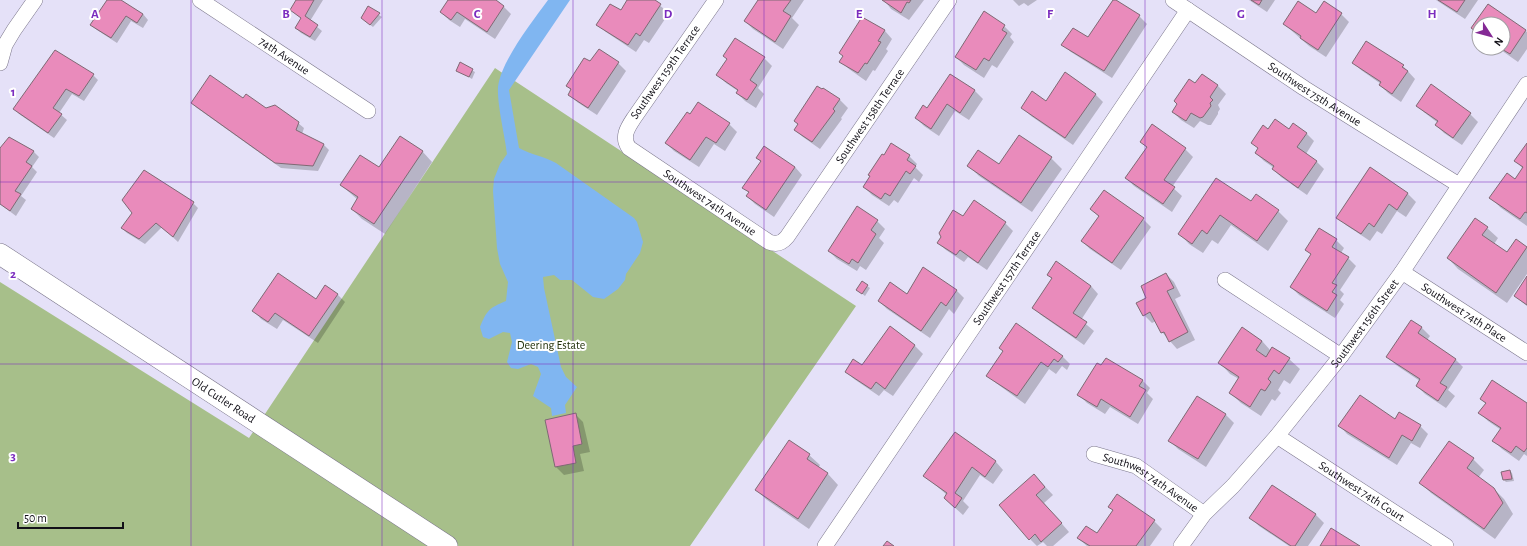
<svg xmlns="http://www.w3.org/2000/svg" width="1527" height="546" font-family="'Alegreya Sans',sans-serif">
<rect width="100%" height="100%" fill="#e5e1f8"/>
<!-- green -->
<polygon fill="#a7bf8a" points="495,68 856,306 690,546 0,546 0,282 249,438"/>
<!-- water -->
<path fill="#80b6f1" d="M548,0H570L509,90L519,148C531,155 544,156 556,163L634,218L637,222L643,242L640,253L626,274L625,280L618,289L604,299L593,297L572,280H560L554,275L543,277L544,288L561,367L566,377L577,387L565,405L566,413L552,416L551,408L533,396L541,374L538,367L531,364L518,369L511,368L507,362L512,342L510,333L503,332L489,339L483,337L480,327C487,310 489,308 506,301L508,282L500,264L497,248L493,191L494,179L500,164L507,154C505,136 497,105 498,87C501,61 532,22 548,0Z"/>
<!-- shadow -->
<g fill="#0003">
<polygon points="108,0 119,0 143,14 148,20 143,28 131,21 117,43 97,30 91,25"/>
<polygon points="297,0 323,0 310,21 322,31 315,41 301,33 296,28 302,19 291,10"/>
<polygon points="449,0 494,0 503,6 511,14 495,39 465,19 460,27 449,20 441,12"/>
<polygon points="629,0 653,0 669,13 649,43 644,40 636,52 606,32 598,25 621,12"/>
<polygon points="759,0 804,0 792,18 799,25 783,49 753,29 745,21"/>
<polygon points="884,0 924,0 909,20 891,9"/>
<polygon points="1013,0 1037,0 1028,6 1024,3 1019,6"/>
<polygon points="1115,0 1139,16 1147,24 1112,78 1071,52 1063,45 1089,39"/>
<polygon points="1249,0 1275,0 1267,12"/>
<polygon points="1436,0 1478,0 1465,19"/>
<polygon points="1488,6 1527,32 1527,49 1518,62 1498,48 1503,48 1503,24 1479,24 1479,35 1473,28"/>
<polygon points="368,8 382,17 373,27 365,21"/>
<polygon points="1341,14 1349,22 1326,57 1309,46 1284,24 1316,15"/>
<polygon points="862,18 885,31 892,39 886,49 888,51 875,71 873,70 866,81 849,69 841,62"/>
<polygon points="1004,26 1012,34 1010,37 1014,42 997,68 992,65 984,78 964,65 956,57"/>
<polygon points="1367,42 1403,66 1415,79 1401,102 1388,93 1380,85 1381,84 1361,70 1353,62"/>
<polygon points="764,58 772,66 758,88 764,94 756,108 745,101 737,93 738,91 726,83 718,75"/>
<polygon points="590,63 618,63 626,71 597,115 577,102 569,94 572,91 567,86"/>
<polygon points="460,64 475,72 472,79 457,70"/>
<polygon points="93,75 98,80 84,101 72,94 59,113 67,120 54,138 19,114 14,108"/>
<polygon points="950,75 975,91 983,99 969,120 955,111 939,136 924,126 916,118 927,109"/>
<polygon points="1202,75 1218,86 1226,94 1218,105 1220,109 1218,112 1218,114 1211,125 1208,125 1200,121 1194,128 1181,120 1173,112"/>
<polygon points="823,89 840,100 848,108 841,118 842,119 820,149 803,137 795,130 798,125 795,121"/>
<polygon points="1095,94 1103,102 1073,145 1031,116 1023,108"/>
<polygon points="243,100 298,123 304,128 302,134 324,145 329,150 318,171 281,168 197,108 192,103"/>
<polygon points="1417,106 1470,114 1478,122 1462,145 1444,133 1436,125 1438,123 1425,113"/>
<polygon points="729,124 737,132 725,151 714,144 699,167 674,151 666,143"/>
<polygon points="1269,130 1289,130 1306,133 1314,141 1306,154 1316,161 1324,169 1307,195 1281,177 1273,169 1274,168 1264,161 1256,153 1259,149 1253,143"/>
<polygon points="9,138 34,152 39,157 32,167 37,172 21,196 26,200 16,216 0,204 0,150"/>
<polygon points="1141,142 1185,149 1193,157 1172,187 1182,196 1172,212 1134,186 1126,178 1147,148"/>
<polygon points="1527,145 1527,226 1501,208 1491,198 1515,180 1523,169 1516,161"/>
<polygon points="422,151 432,162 385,234 362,219 352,209 358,200 341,185"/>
<polygon points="909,156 917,164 915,167 923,175 919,182 914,178 898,203 894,200 889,206 872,195 864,187"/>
<polygon points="757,158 795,167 802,175 774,217 755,204 747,196 749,193 744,187 761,162"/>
<polygon points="1051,158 1062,169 1032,212 979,176 969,166 999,165"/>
<polygon points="1370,169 1408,194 1416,202 1406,217 1397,211 1382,234 1377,231 1370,241 1346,225 1338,217"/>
<polygon points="1217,179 1251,203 1278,211 1288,221 1268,251 1231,225 1218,244 1212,240 1203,253 1189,244 1179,233"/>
<polygon points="193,203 198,208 178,242 162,227 145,244 127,233 122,228"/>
<polygon points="1092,209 1143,219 1151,227 1121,270 1090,249 1082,241 1099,217"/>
<polygon points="964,217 1005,223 1013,231 987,270 968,257 964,262 946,250 938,243"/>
<polygon points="877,221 885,229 879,238 884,243 866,270 860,266 857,271 837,259 829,251"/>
<polygon points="1487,228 1498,238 1494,244 1507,253 1516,241 1527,248 1527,274 1507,303 1458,269 1448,258"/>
<polygon points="1336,240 1344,248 1341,253 1348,258 1356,266 1340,290 1344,294 1340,300 1344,304 1335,318 1299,295 1291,287 1312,255 1306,250"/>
<polygon points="1166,274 1174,282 1181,296 1175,299 1195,340 1177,349 1162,332 1156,321 1152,323 1144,315 1148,298"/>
<polygon points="1048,275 1091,286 1098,294 1081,320 1094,331 1084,345 1041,315 1033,307 1052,279"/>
<polygon points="1527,277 1527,306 1515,296"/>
<polygon points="867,286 870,288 865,296 860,292"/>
<polygon points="956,290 964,298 954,314 949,309 930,338 887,309 879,301 907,295"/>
<polygon points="337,294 345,302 318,343 283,320 277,329 261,319 254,311 317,300"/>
<polygon points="1411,321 1422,328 1430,336 1427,340 1455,359 1463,367 1448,390 1455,396 1446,408 1425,394 1417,386 1420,381 1396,365 1388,357"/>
<polygon points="890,328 915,346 923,354 893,396 884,390 879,396 854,379 846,371 863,367"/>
<polygon points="1262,341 1271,351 1289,359 1300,369 1290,384 1284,380 1278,390 1281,393 1275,401 1272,399 1261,416 1241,403 1230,393 1239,379 1230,374 1220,363"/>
<polygon points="1062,356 1070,364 1067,370 1062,366 1056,374 1049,369 1025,404 996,383 988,375"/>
<polygon points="1142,380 1150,388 1147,393 1153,399 1138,424 1110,407 1105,414 1087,403 1079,395"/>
<polygon points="1198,397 1226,415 1234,423 1206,467 1178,449 1170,441"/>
<polygon points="1481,399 1527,404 1527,456 1524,454 1519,461 1502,449 1494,441 1501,430 1488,421 1480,413 1486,404"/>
<polygon points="575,414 583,422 590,452 580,454 584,471 564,475 556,467"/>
<polygon points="1340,426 1420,426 1428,434 1420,448 1411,443 1397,465 1347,434"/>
<polygon points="955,433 996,462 1003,470 993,484 980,475 963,501 969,507 963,515 953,506 947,495 925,476"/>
<polygon points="1450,442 1473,459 1484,470 1478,478 1493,488 1504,499 1513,514 1495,539 1431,493 1421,483"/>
<polygon points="809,455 820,465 818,468 828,474 838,485 809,529 767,500 756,490"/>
<polygon points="1510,471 1512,473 1514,481 1506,482 1504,480 1502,472"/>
<polygon points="1034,475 1053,495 1044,503 1069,532 1053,546 1047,546 1043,542 1037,546 1030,539"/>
<polygon points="1272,486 1316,515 1324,523 1308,546 1289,546 1259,526 1251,518"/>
<polygon points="1154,521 1162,529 1150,546 1087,546 1078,538"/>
</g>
<!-- building -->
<g fill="#e98bbb" stroke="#7f6974">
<polygon points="107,0 121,0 143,14 137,23 126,16 111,38 90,25"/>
<polygon points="296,0 314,0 305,16 318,25 310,37 295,28 301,18 290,10"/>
<polygon points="448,0 496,0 504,6 487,32 457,12 451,20 440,12"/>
<polygon points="627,0 655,0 661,4 640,36 636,33 628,45 596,25 610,4 621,10"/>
<polygon points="758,0 791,0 783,11 791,16 775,42 744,21"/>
<polygon points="882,0 911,0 909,3 907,2 901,13"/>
<polygon points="1113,0 1116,0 1140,15 1104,71 1061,45 1073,28 1088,37"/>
<polygon points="1251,0 1262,0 1259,5"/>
<polygon points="1438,0 1465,0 1457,12"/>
<polygon points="1298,1 1316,13 1324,1 1342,13 1318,50 1300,38 1301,36 1283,24"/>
<polygon points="1488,4 1526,30 1510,54 1500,48 1503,48 1503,24 1479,24 1479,34 1471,28"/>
<polygon points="368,6 380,13 370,25 361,18"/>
<polygon points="984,11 1005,25 1002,30 1007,33 989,61 984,58 976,70 955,57"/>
<polygon points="862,17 885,30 878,41 881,42 867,64 865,63 858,73 839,62 843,56 839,53"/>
<polygon points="735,38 765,57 750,80 757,85 747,100 736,93 738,90 716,75 727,59 723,56"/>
<polygon points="1366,41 1404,65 1402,67 1408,71 1392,94 1379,85 1381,82 1352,63"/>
<polygon points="599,49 619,62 588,108 568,95 571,89 566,86 584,58 590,61"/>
<polygon points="55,50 94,74 79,96 66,89 53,108 62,114 48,133 13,109"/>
<polygon points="460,62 473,69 469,77 456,71"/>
<polygon points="1065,72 1096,94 1065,138 1021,108 1032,91 1046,101"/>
<polygon points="950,74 975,90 960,113 947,104 931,129 915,118 923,105 927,108"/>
<polygon points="1202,74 1218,85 1210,97 1213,100 1210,103 1211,106 1203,117 1200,118 1191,113 1186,121 1172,112 1177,104 1174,101 1189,79 1195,83"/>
<polygon points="210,75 243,98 246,94 266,108 275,105 299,122 296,130 324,144 313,166 275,163 191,103"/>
<polygon points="1431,84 1471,113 1453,138 1435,125 1438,121 1416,106"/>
<polygon points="817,86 822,89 823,88 840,99 833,109 835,111 812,142 794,130 798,124 794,121"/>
<polygon points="698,102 730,123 716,143 706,137 690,160 665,143 687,112 690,114"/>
<polygon points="1275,119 1289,129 1293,123 1307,133 1297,147 1317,161 1298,188 1272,169 1274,166 1255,153 1258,148 1251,143 1263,125 1268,129"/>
<polygon points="1152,124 1186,148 1164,180 1175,187 1163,204 1125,178 1147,147 1140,142"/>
<polygon points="1019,135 1052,157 1021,203 967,166 978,150 999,164"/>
<polygon points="400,136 423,151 374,224 351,209 358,197 340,185 360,155 379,167"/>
<polygon points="9,137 34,151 26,162 32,166 15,191 21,194 10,211 0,204 0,148"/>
<polygon points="891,143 910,155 907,160 916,166 910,174 906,171 890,196 885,193 881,199 863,187 870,176 868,175 882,154 884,155"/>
<polygon points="1527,143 1527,213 1525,212 1520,219 1489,198 1507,173 1515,179 1523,167 1514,161"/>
<polygon points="764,146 795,167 766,210 746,196 749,192 742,188 761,161 756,158"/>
<polygon points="1370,167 1408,193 1397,210 1389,204 1374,227 1369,223 1361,234 1336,218"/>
<polygon points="144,170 194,202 173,237 156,223 139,239 121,228 132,213 122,200"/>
<polygon points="1216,178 1251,201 1256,194 1279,210 1257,241 1220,215 1207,234 1202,230 1192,244 1178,234"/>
<polygon points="1104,190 1144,218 1112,263 1081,241 1099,216 1090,209"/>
<polygon points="974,200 1006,222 978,263 960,250 956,255 937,243 941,237 939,233 953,210 963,216"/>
<polygon points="857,206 878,220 871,230 876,234 858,263 852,259 849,264 828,251"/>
<polygon points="1475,218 1488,227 1482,235 1507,252 1516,239 1527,247 1496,293 1447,258"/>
<polygon points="1319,228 1337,239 1332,247 1349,257 1332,283 1337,285 1332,292 1337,295 1327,311 1290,287 1311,254 1305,250"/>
<polygon points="1056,261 1091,286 1073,313 1087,322 1076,338 1032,308 1052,278 1047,275"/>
<polygon points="923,267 957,290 946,306 941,302 921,331 878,301 890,282 907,294"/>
<polygon points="278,273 316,299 325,285 338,294 309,336 275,313 268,322 252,311"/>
<polygon points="1166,273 1174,288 1167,291 1188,332 1169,342 1164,332 1161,333 1150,312 1143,316 1136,303 1146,298 1141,286"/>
<polygon points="1527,276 1527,305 1514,296"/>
<polygon points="862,281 868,285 862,294 856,290"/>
<polygon points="1411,320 1422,327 1418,333 1456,359 1440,383 1447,387 1438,401 1416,386 1420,379 1386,357"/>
<polygon points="1016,323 1063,356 1058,362 1054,359 1048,367 1041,362 1017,396 986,376 1003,351 999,348"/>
<polygon points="890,326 915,345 885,389 876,382 871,389 845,372 853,359 862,365"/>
<polygon points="1242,327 1262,341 1256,350 1266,357 1272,347 1290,358 1279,374 1274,370 1268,379 1271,382 1265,391 1261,389 1250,407 1229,393 1239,377 1218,363"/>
<polygon points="1106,358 1143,380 1139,386 1146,390 1130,417 1101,399 1097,407 1077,395 1097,363 1101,365"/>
<polygon points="1492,380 1527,403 1527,448 1524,452 1516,446 1511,453 1492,441 1501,428 1478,413 1486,403 1480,399"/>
<polygon points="1360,395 1395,419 1399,412 1421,425 1412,441 1402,435 1389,458 1338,426"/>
<polygon points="1197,396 1226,414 1198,459 1168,441"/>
<polygon points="576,413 582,444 573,446 576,463 555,467 545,420"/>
<polygon points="955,432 996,461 985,477 972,467 955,493 962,498 955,508 944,498 947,493 923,476"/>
<polygon points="789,440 810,454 807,459 828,473 798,519 755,490"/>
<polygon points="1449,441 1474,458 1467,468 1494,488 1503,503 1484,529 1419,483"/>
<polygon points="1510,470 1512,479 1503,480 1501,472"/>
<polygon points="1034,474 1045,487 1036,495 1062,523 1041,542 1035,534 1029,540 999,505"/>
<polygon points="1272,485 1316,514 1295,546 1291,546 1249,518"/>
<polygon points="1117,494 1155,520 1136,546 1090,546 1077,538 1086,526 1097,533 1113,510 1108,507"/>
<polygon points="1331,528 1360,546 1320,546"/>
<polygon points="887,541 894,546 883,546"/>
</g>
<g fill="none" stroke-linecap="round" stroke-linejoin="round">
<defs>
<g id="minor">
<path id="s1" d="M200,0L368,111"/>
<path id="s2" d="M716,0L634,118C628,127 621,137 629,148L769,242C776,245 782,243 787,237L949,0"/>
<path id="s3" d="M1173,0L1304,88L1459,185"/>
<polyline points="0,63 5,45 14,30 35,0"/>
<path id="s4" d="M1402,272L1527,353"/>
<polyline points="1225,280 1341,356"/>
<path id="s5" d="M1277,436L1446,546"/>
<path id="s6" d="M1094,454L1136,466L1204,514"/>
<path id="s7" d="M825,546L1188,10"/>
<path id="s8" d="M1181,546L1204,514L1233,486L1277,436L1341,356L1402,272L1527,84"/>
</g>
<g id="secondary">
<path id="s9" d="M0,254L447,546"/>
</g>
</defs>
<!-- minor casing -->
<use href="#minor" stroke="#7c778c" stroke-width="16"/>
<!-- secondary casing -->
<use href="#secondary" stroke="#7c778c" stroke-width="22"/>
<!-- minor -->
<use href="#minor" stroke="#fff" stroke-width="15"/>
<!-- secondary -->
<use href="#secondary" stroke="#fff" stroke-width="21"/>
</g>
<!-- grid -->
<path fill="none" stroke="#7b2cbf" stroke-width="1" stroke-opacity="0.55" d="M191,0V546M382,0V546M573,0V546M764,0V546M954,0V546M1145,0V546M1336,0V546M0,182H1527M0,364H1527"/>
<g text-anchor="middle" stroke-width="4" stroke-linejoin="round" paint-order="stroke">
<!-- street labels -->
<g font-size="12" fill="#121018" stroke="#fff">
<text dy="4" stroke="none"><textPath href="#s1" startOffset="101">74th Avenue</textPath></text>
<text transform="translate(665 72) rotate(-55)" y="4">Southwest 159th Terrace</text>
<text dy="4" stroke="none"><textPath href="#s3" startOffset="170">Southwest 75th Avenue</textPath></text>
<text dy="4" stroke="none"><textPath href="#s2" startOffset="512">Southwest 158th Terrace</textPath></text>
<text dy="4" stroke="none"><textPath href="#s2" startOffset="274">Southwest 74th Avenue</textPath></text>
<text dy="4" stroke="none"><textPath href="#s7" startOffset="324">Southwest 157th Terrace</textPath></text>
<text dy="4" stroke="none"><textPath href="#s4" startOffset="74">Southwest 74th Place</textPath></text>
<text dy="4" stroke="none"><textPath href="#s8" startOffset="289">Southwest 156th Street</textPath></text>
<text dy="4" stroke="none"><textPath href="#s9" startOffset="267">Old Cutler Road</textPath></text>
<text dy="4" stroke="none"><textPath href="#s6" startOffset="64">Southwest 74th Avenue</textPath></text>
<text dy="4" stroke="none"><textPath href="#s5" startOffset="101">Southwest 74th Court</textPath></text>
</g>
<!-- park labels -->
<g font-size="12" fill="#24330d" stroke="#fff">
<text x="551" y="349">Deering Estate</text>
</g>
</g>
<g font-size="13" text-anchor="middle" font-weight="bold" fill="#7b2cbf" stroke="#fff" stroke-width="4" stroke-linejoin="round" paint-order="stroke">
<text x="95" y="18">A</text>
<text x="286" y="18">B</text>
<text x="477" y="18">C</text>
<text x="668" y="18">D</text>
<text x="859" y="18">E</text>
<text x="1050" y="18">F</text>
<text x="1241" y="18">G</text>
<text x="1432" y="18">H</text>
<text x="13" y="96">1</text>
<text x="13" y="278">2</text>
<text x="13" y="460">3</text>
</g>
<!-- north arrow -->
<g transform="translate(1491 36) rotate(126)"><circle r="19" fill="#ffffff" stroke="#a09fa3"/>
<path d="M0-3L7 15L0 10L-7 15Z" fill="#842995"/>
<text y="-6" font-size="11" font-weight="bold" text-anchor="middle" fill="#121018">N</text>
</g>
<!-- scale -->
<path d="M18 522v6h105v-6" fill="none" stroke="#121018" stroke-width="2"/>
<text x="24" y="522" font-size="12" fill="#121018" stroke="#ffffff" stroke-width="3" paint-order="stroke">50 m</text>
</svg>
